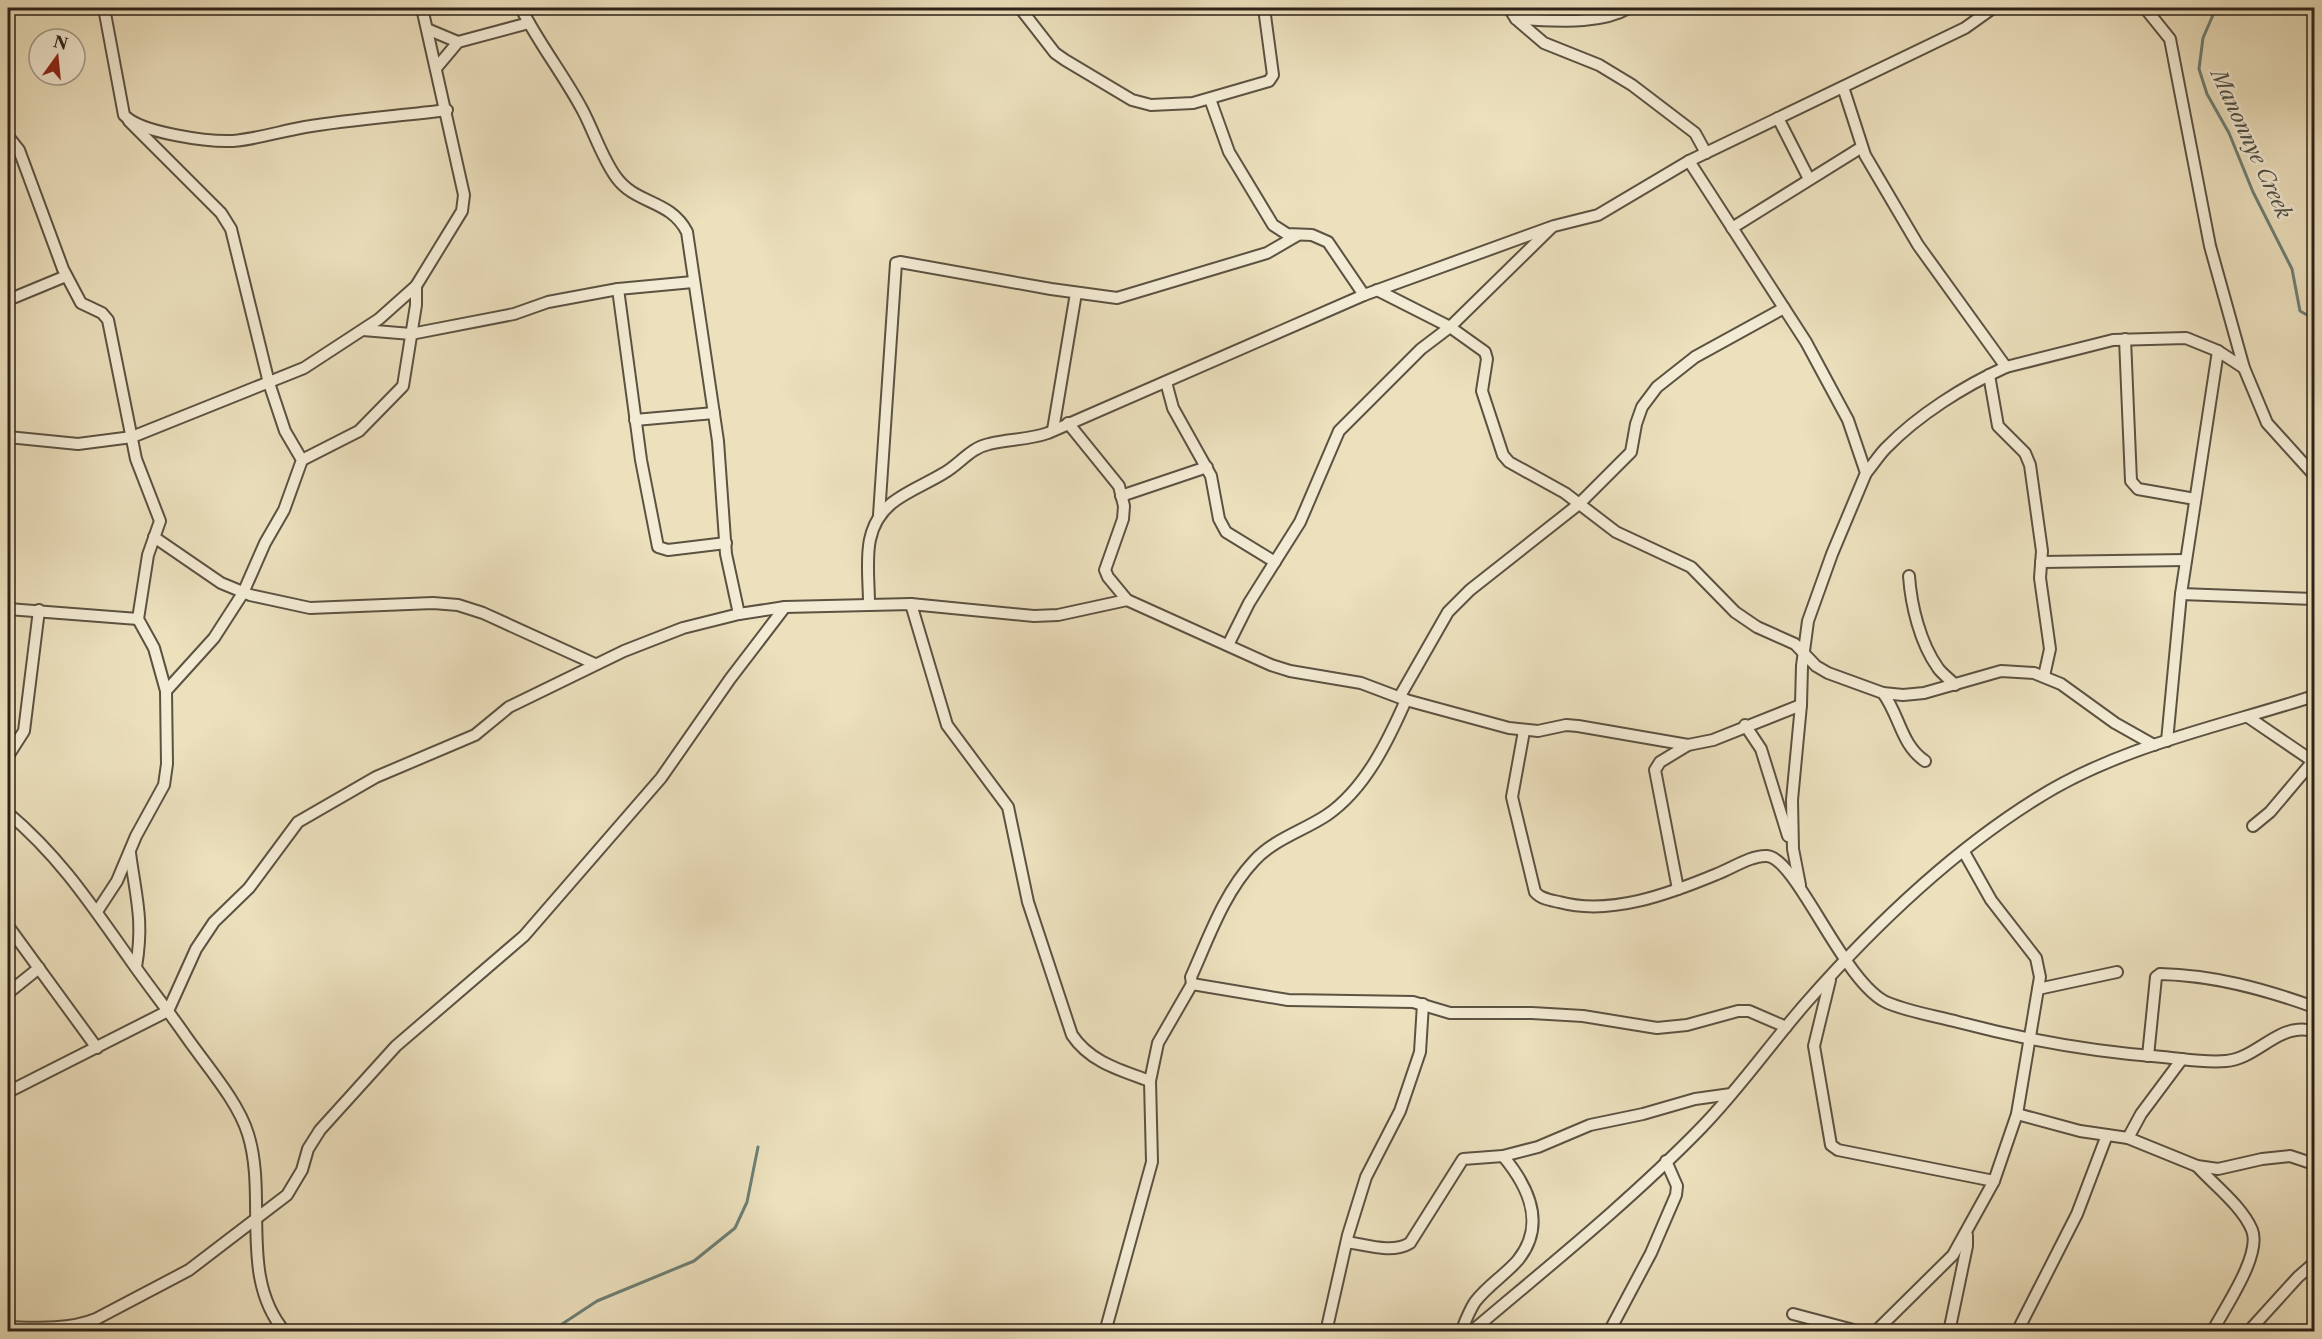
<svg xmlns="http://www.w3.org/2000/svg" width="2322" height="1339" font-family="'Libre Caslon Text',serif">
<rect width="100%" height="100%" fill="#ece0bd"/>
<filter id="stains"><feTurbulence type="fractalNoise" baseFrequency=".00333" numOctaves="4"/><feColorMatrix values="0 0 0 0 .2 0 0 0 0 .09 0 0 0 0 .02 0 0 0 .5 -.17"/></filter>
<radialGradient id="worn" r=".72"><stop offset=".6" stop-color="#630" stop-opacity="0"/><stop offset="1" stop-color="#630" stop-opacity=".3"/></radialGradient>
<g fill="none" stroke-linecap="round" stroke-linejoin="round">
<!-- stream -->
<g stroke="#6d7f75" stroke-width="3">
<polyline points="2216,8 2203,38 2199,69 2207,94 2229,133 2253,192 2292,269 2300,311 2314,319"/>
<polyline points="550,1332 597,1301 694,1261 735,1228 747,1202 758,1147"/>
</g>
<defs>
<g id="minor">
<path d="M104,8L124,115C140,133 209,142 233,141C257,139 282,131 305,127C352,119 400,116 447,110"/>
<path d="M521,8C539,44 564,75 583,111C594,132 602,158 616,177C636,205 670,199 687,232L718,441L726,554L739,614"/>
<polyline points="1020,8 1055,53 1065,60 1132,100 1151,105 1193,103 1269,81 1273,75 1264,8"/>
<polyline points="1509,8 1516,19 1544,43 1599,65 1632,85 1695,133 1706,153"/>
<polyline points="2145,8 2170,39 2210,246 2244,368 2267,423 2314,475"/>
<path d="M1516,19C1552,20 1597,26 1629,8"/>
<polyline points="427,29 458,42"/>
<polyline points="437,67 458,42 529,23"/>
<polyline points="1843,87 1865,155 1918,245 2006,367"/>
<polyline points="1210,99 1229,152 1273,225 1287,234 1312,235 1328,242 1364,295"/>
<polyline points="1778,118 1809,179"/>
<polyline points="129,121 221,213 231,229 269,383 285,431 302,460 284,510 265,543 243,593 214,638 166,691"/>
<polyline points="8,136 19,150 63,269 81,303 102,313 108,320 136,459 160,521 148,555 138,619 154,648 166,691 167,764 164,785 136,836 117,881 98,910"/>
<polyline points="1689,161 1806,342 1848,420 1866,473 1832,554 1808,621 1802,666 1801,705 1792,800 1793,849 1800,885"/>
<polyline points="1732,228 1862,147"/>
<polyline points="618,289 641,460 658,547 668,550 726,543"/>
<polyline points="1377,290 1450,327 1485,352 1487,359 1482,391 1503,455 1509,462 1565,493 1616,532 1691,567 1735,612 1757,627 1795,644 1816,666 1828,673 1883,693 1903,695 1924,693 2001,671 2034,673 2061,684 2115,723 2154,745"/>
<polyline points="8,300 66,276"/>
<polyline points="363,330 411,334 514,314 548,302 618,289 693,282"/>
<polyline points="2125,339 2131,481 2138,489 2195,499"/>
<polyline points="1989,375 1998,426 2025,453 2030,465 2042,551 2040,578 2050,649 2044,676"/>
<polyline points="1166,382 1173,408 1211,476 1219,519 1226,532 1275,562"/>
<polyline points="635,420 714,413"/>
<polyline points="1068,423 1119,486 1124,506 1123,519 1105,570 1108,577 1127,600 1271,665 1290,671 1361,683 1406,700 1509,728 1538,731 1566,725 1578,726 1688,745 1713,740 1801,705"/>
<polyline points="1053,430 1076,293"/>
<polyline points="8,437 78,444 132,437 304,368 379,319 416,286 462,211 464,195 422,8"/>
<polyline points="302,460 359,431 403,386 416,305 416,286"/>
<path d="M1866,473C1873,465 1879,455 1886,448C1918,415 1964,386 2006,367L2113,340L2186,338L2218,351L2244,368"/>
<polyline points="1121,496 1207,467"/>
<polyline points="879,515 896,263 900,262 1051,289 1117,298 1267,253 1298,235"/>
<polyline points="154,537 221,583 250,595 310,608 433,603 458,605 483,613 595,664"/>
<polyline points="2041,562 2186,560"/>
<path d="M1909,576C1911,605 1920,643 1938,668C1942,674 1950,679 1955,685"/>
<polyline points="2181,594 2314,599"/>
<path d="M869,604C869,567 860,529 892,503C907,491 928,483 944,473C960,464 970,448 989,444C1009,439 1028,440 1048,433L1364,295L1554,226L1598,215L1689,161L1965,28L1993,8"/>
<path d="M911,604L947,725L1008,807L1028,902L1072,1035C1090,1062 1120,1070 1150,1081"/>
<polyline points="8,609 138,619"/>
<polyline points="1228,645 1249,603 1300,522 1339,431 1421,349 1450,327 1551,228"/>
<path d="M1883,693C1900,716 1901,745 1925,761"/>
<polyline points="1400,696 1448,612 1470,590 1579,504 1631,452 1636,424 1642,407 1657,387 1695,357 1784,308"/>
<path d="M1406,700C1388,741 1365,789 1327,815C1303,831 1274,839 1254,861C1224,893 1209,937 1191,977L1192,984L1288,1000L1413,1002L1450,1013H1532L1583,1016L1657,1028L1687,1025L1738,1011H1749L1786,1027"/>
<polyline points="2248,717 2314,762"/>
<polyline points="1745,725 1761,749 1788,836"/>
<path d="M1524,731L1512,797L1535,892C1541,899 1550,900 1559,902C1610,916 1669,894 1717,874C1731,869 1751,855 1767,856C1797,858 1844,985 1888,1003C1910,1012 1935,1016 1958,1022C2026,1040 2094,1052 2163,1057C2184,1059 2206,1063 2226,1061C2252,1059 2272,1033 2296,1030C2302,1029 2309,1030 2314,1031"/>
<polyline points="2167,741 2181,594 2218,351"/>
<polyline points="8,756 24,731 39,610"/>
<path d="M8,813C60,857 90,903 129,958C147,984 167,1009 185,1035C205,1064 238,1101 248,1134C268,1197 238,1277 285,1332"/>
<polyline points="2253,826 2270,812 2313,761"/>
<path d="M130,853C136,898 144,920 136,967"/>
<polyline points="1678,889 1655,770 1660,762 1688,745"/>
<polyline points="8,926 97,1048"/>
<polyline points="1830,980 1814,1046 1831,1145 1838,1150 1994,1181"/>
<polyline points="2038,989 2117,972"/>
<polyline points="8,993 39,968"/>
<path d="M2148,1056L2156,977L2160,974C2213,975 2264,989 2314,1007"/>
<polyline points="8,1092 168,1011 196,949 214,922 249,888 298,822 376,777 475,735 509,707 624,651 683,628 739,614 785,607 911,604 1034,616 1058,615 1127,600"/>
<polyline points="2017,1114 2080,1131 2128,1138 2197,1166 2218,1169 2262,1159 2290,1156 2314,1164"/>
<polyline points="2128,1138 2141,1114 2182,1059"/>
<path d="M2197,1166C2214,1185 2242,1206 2252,1230C2262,1255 2224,1309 2212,1332"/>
<path d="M1347,1242C1367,1245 1392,1254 1410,1243L1463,1159L1503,1156L1538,1147L1590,1125L1643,1114L1695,1099L1731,1094"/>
<polyline points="1793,1314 1861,1332"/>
<path d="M8,1327C36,1328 69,1330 96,1319L189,1270L287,1195L302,1170L308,1149L320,1130L396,1046L524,936L661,778L730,679L785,607"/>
<polyline points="1105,1332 1152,1162 1150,1081 1158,1043 1192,984"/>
<polyline points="1326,1332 1348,1235 1366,1177 1400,1111 1420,1052 1423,1004"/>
<path d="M1461,1332C1465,1322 1469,1311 1475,1302C1487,1286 1505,1275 1518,1260C1547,1224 1528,1186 1503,1156"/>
<path d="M1471,1332C1550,1265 1630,1201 1702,1127C1740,1088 1771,1043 1806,1003C1872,928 1951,852 2036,799C2119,746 2222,726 2314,696"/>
<polyline points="1609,1332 1651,1253 1676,1195 1677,1186 1666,1161"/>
<polyline points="1875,1332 1953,1255 1994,1181 2017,1114 2040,977 2036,958 1991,900 1964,852"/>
<polyline points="1949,1332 1967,1246 1967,1235"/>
<polyline points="2017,1332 2077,1214 2107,1135"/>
<polyline points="2248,1332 2298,1277 2314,1263"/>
</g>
</defs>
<!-- minor casing -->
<use href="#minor" stroke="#5c5242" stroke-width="14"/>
<!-- minor -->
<use href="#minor" stroke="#f3ebd4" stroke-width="10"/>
</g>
<g text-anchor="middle" stroke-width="5" stroke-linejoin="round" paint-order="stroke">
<!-- water labels -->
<g font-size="21" font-style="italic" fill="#4d5047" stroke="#f3ebd4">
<text transform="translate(2251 144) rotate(65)" y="7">Manonnye Creek</text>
</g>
</g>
<!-- margin -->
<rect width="2322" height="1339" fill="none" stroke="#ece0bd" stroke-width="30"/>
<rect x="9" y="9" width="2304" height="1321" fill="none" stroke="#2c2219" stroke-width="3"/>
<rect x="15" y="15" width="2292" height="1309" fill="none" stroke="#2c2219" stroke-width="1.5"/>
<!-- north arrow -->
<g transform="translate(57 57) rotate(15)"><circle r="28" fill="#f3ebd4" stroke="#a39b89" stroke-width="1.5"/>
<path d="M0-4.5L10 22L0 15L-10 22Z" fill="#8f2418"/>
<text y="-9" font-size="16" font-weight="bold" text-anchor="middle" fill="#2c2219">N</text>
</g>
<rect width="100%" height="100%" filter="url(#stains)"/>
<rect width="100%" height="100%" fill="url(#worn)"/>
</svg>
